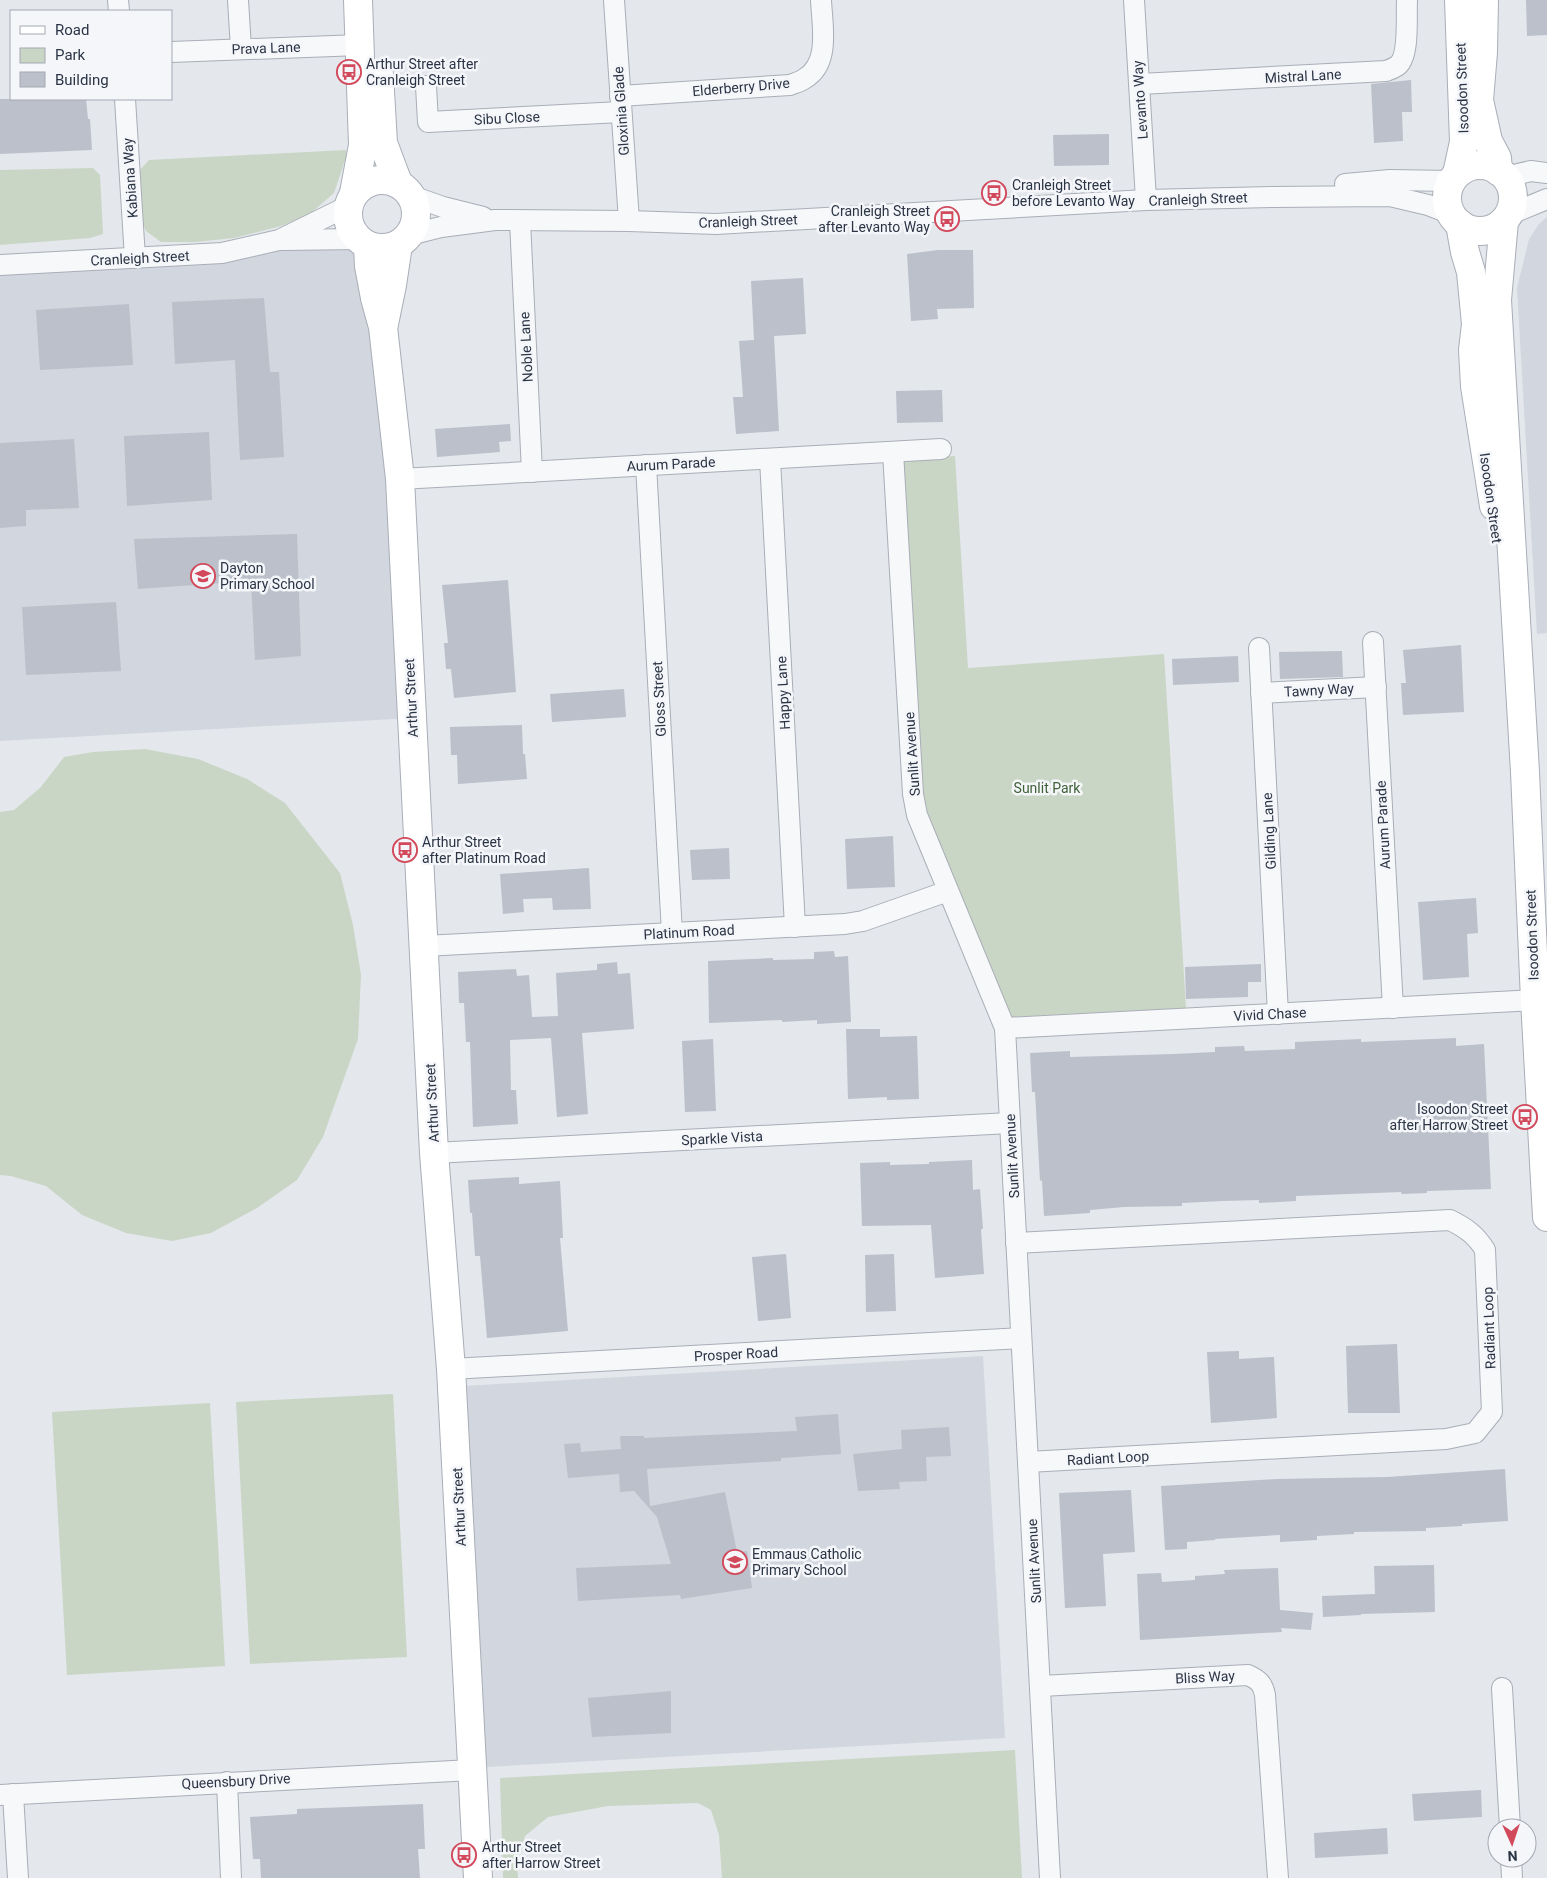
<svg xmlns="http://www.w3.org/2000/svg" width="1547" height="1878" font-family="Roboto,sans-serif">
<rect width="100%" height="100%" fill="#e4e7ec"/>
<!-- built -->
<g fill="#d2d6de">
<polygon points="1547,217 1547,633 1537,634 1517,288 1529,239 1539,224"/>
<polygon points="279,240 368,246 412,718 0,741 0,265"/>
<polygon points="983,1356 1005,1738 486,1767 464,1386"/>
</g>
<!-- green -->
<g fill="#c9d6c5">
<polygon points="346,150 346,157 334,193 310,214 281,226 234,238 196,242 161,242 146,231 141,220 139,171 149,160"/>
<polygon points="93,168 100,175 103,234 90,238 0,245 0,170"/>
<polygon points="955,456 968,668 1164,654 1186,1008 1012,1017 923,814 901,460"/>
<polygon points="145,749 198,759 247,779 285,803 340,873 353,925 361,975 358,1039 323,1137 297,1180 257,1208 211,1233 172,1241 126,1233 82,1215 46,1186 11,1176 0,1175 0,812 14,810 41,787 64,757 93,752"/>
<polygon points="393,1394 407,1657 250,1664 236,1402"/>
<polygon points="210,1403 225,1666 67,1675 52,1412"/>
<polygon points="1015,1750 1022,1878 722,1878 719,1835 711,1810 698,1803 608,1806 548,1817 525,1836 517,1862 518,1878 503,1878 500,1778"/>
</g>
<!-- building -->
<g fill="#bbc0ca">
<polygon points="1526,0 1547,0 1547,35 1527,36"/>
<polygon points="1411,80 1412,112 1402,112 1403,141 1374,143 1371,84"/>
<polygon points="0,99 86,99 88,119 90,119 92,150 0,154"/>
<polygon points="1109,134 1109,165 1054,166 1053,135"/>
<polygon points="938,250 973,250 974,308 937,309 938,319 911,321 907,254"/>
<polygon points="803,278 806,334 774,336 779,431 736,434 733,397 743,397 739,341 754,340 751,281"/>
<polygon points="264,298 270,372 279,372 284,457 240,460 235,360 175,364 172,302"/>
<polygon points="129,304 133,365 40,370 36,310"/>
<polygon points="942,390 943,422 897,423 896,391"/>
<polygon points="510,424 511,441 499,442 500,452 437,457 435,429"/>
<polygon points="209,432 212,500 127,506 124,436"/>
<polygon points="74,439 79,508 26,510 26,526 0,528 0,443"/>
<polygon points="297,534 301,656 255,660 251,581 138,589 134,539"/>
<polygon points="508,580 516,692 454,698 451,669 446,669 444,643 448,643 442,585"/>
<polygon points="116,602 121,671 26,675 22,607"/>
<polygon points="1461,645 1464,712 1403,715 1401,683 1406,683 1403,650"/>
<polygon points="1342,651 1343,677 1280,679 1279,652"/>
<polygon points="1238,656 1239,682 1173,685 1172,659"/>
<polygon points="624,689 626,717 552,722 550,694"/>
<polygon points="522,725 523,754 525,754 527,779 458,784 457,755 451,755 450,727"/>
<polygon points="893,836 895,887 847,889 845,839"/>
<polygon points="729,848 730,879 692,880 690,850"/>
<polygon points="589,868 591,909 553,910 552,898 523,899 524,912 503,914 500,874"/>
<polygon points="1476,898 1478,933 1467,934 1469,977 1423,980 1418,902"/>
<polygon points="834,951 835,957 848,956 851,1022 817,1024 817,1020 782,1022 782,1020 709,1023 708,961 773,958 773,960 814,959 814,952"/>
<polygon points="617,962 618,974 630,973 634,1029 582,1033 588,1114 557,1117 551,1038 510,1040 511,1090 516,1090 518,1124 473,1127 470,1042 466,1042 464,1003 459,1003 458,972 516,969 517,976 529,975 532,1017 558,1016 556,973 597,970 597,964"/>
<polygon points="1261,964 1261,982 1248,982 1248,997 1186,999 1185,967"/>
<polygon points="846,1029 880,1029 880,1037 917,1036 919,1099 887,1100 887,1097 848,1099"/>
<polygon points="1456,1038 1456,1046 1484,1044 1491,1189 1427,1191 1427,1193 1402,1194 1401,1192 1296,1196 1296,1201 1259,1203 1259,1200 1223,1201 1182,1203 1182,1206 1124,1207 1090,1210 1090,1213 1044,1216 1042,1180 1040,1181 1035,1092 1032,1092 1030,1053 1070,1051 1070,1057 1174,1054 1215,1052 1215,1047 1244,1046 1245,1051 1295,1049 1295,1042 1361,1039 1361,1042"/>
<polygon points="713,1039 716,1111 685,1112 682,1041"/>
<polygon points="972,1160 973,1190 980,1189 983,1229 981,1229 984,1274 935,1278 931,1225 862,1226 860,1163 890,1162 890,1165 929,1164 929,1162"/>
<polygon points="519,1177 519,1184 560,1181 563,1238 560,1238 568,1331 487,1338 480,1256 475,1256 472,1213 470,1213 468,1180"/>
<polygon points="786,1254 791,1318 758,1321 752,1257"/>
<polygon points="894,1254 896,1311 866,1312 865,1255"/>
<polygon points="1397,1344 1400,1413 1348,1413 1346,1346"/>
<polygon points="1239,1351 1239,1359 1274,1357 1277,1418 1211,1423 1207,1352"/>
<polygon points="838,1414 841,1454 781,1458 781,1461 647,1469 650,1506 725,1492 737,1552 747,1551 752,1588 681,1599 680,1595 578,1601 576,1568 671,1564 657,1517 634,1491 620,1492 619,1474 568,1478 564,1444 580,1443 581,1452 621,1449 620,1436 644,1436 644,1438 797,1431 795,1417"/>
<polygon points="949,1427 951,1456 926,1457 927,1481 899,1482 900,1489 858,1491 853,1454 902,1449 901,1430"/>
<polygon points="1505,1469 1508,1521 1462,1524 1462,1526 1426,1528 1426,1531 1354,1532 1354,1534 1317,1536 1317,1540 1280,1542 1280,1535 1215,1539 1215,1540 1187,1542 1187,1549 1165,1550 1161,1486 1277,1479 1387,1477"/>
<polygon points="1131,1490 1135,1552 1103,1554 1106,1606 1065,1608 1059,1493"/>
<polygon points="1434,1565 1435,1612 1361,1614 1361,1615 1323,1617 1322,1596 1375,1594 1374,1566"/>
<polygon points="1278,1568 1280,1610 1313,1613 1311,1630 1281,1628 1282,1632 1140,1640 1137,1574 1161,1573 1162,1582 1195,1580 1195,1576 1225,1574 1224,1570"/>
<polygon points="671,1691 671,1733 592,1737 588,1698"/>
<polygon points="1481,1790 1482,1817 1414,1821 1412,1794"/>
<polygon points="423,1804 425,1849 418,1849 420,1878 261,1878 260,1859 253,1859 250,1817 297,1814 297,1809"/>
<polygon points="1387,1828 1388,1854 1315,1858 1314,1833"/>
</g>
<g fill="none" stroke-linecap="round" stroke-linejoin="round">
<defs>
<g id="street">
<polyline points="118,0 119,11"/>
<polyline points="238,0 241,49"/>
<polyline points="614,0 629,221"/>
<polyline points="1134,0 1146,200"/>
<polyline points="171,52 360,45"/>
<path d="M1140,84L1386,71C1389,70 1394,68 1397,66C1410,57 1406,15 1407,0"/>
<polyline points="426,86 428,122 621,112"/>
<path d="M620,96L790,85C795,83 800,82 804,79C831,64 822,25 821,0"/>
<polyline points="125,99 135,258"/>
<polyline points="1505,177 1531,171 1547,173"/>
<polyline points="1345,184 1390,180 1451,181"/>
<polyline points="412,196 443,207 483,217"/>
<polyline points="1508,215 1547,199"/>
<polyline points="520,221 532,472"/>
<polyline points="409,235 441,227 495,220 629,221 716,224 1146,200 1272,197 1390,196 1428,205 1451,214"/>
<polyline points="283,240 359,239"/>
<polyline points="0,265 222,253 279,240 348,206"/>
<polyline points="893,452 913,794 917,815 1005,1028 1050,1878"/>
<polyline points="770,459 795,927"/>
<polyline points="646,465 672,933"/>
<polyline points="400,479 941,449"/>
<polyline points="1373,642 1393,1008"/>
<polyline points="1259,648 1278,1014"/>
<polyline points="1261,693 1376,687"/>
<polyline points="424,946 845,924 863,921 948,891"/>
<polyline points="1005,1028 1535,1000"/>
<polyline points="434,1153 1010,1123"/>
<path d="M1016,1243L1450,1220C1466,1228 1476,1235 1485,1250L1492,1412L1475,1433L1446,1439L1028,1462"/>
<polyline points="451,1369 1021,1338"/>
<path d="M1041,1686L1248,1675C1259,1680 1263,1684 1265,1695L1278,1878"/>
<polyline points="1502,1688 1510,1828"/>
<polyline points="227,1782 231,1878"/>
<polyline points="13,1794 18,1878"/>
<polyline points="0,1795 472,1770"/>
<polyline points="1511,1858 1512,1878"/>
</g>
<g id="secondary">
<polyline points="1484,0 1483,52 1479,100 1488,141 1497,158 1498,171"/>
<polyline points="379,74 383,143 398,183"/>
<circle cx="1480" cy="198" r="33"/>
<polyline points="1457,174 1464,142 1459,0"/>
<circle cx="382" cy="214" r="34"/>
<polyline points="354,193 363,145 358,0"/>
<polyline points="1504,221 1497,300 1525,772 1535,1000 1547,1217"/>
<polyline points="1460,224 1465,252 1471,272 1476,324 1473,350 1475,386 1494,506"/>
<polyline points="368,246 369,266 375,298 383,327 400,479 434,1153 451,1369 478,1878"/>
<polyline points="384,324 392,285 398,245"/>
</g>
</defs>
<!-- street casing -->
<use href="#street" stroke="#a9aeb7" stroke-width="22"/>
<!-- secondary casing -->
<use href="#secondary" stroke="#a9aeb7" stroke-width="30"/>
<!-- street -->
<use href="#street" stroke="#f7f8fa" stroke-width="20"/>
<!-- secondary -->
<use href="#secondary" stroke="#fff" stroke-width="28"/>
</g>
<!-- icons -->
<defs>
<symbol id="bus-ring" viewBox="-11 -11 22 22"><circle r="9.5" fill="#f4f6f9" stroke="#d1495b" stroke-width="1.5"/><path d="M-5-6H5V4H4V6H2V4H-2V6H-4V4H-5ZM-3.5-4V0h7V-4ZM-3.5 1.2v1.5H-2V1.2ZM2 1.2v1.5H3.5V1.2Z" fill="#d1495b"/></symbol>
<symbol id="school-ring" viewBox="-11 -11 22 22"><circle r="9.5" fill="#f4f6f9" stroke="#d1495b" stroke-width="1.5"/><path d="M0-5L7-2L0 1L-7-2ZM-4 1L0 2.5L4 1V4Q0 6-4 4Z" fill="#d1495b"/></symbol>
</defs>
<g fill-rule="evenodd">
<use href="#bus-ring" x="335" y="58" width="28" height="28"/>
<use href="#bus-ring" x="980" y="179" width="28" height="28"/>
<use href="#bus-ring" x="933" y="205" width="28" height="28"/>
<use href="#school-ring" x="189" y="562" width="28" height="28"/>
<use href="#bus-ring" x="391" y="836" width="28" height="28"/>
<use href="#bus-ring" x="1511" y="1103" width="28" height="28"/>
<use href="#school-ring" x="721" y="1548" width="28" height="28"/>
<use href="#bus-ring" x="450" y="1841" width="28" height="28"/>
</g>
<g text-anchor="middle" stroke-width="5" stroke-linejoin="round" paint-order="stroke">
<!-- street labels -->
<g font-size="14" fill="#2b3445" stroke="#f4f6f9">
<text transform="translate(266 48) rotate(-2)" y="5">Prava Lane</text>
<text transform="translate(1303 76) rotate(-3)" y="5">Mistral Lane</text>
<text transform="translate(741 87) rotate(-5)" y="5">Elderberry Drive</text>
<text transform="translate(1462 88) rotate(-92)" y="5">Isoodon Street</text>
<text transform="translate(1140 100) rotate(-94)" y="5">Levanto Way</text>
<text transform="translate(621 111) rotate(-94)" y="5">Gloxinia Glade</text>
<text transform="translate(507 118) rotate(-3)" y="5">Sibu Close</text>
<text transform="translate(130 178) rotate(-94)" y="5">Kabiana Way</text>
<text transform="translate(1198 199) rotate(-2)" y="5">Cranleigh Street</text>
<text transform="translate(748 221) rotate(-2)" y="5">Cranleigh Street</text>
<text transform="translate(140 258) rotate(-3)" y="5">Cranleigh Street</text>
<text transform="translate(526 347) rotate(-93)" y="5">Noble Lane</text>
<text transform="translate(671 464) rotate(-3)" y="5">Aurum Parade</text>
<text transform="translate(1491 498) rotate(82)" y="5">Isoodon Street</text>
<text transform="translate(1319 690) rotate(-3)" y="5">Tawny Way</text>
<text transform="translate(783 693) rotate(-93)" y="5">Happy Lane</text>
<text transform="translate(411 698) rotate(-93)" y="5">Arthur Street</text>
<text transform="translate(659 699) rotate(-93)" y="5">Gloss Street</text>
<text transform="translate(912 754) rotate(-94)" y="5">Sunlit Avenue</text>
<text transform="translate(1383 825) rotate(-93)" y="5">Aurum Parade</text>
<text transform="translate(1269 831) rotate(-93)" y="5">Gilding Lane</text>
<text transform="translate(689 932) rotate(-3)" y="5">Platinum Road</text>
<text transform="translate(1532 935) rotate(-92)" y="5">Isoodon Street</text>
<text transform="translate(1270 1014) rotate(-3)" y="5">Vivid Chase</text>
<text transform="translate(432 1103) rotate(-93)" y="5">Arthur Street</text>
<text transform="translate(722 1138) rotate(-3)" y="5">Sparkle Vista</text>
<text transform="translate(1012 1156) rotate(-93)" y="5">Sunlit Avenue</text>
<text transform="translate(1489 1328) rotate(-92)" y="5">Radiant Loop</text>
<text transform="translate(736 1354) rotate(-3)" y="5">Prosper Road</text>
<text transform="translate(1108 1458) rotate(-3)" y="5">Radiant Loop</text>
<text transform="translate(459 1507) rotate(-93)" y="5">Arthur Street</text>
<text transform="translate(1034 1561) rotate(-93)" y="5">Sunlit Avenue</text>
<text transform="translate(1205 1677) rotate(-3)" y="5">Bliss Way</text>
<text transform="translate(236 1781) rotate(-3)" y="5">Queensbury Drive</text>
</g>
<!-- poi labels -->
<g font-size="14" fill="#2b3445" stroke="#f4f6f9" text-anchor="start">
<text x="366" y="69">Arthur Street after<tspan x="366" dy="16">Cranleigh Street</tspan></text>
<text x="1012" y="190">Cranleigh Street<tspan x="1012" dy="16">before Levanto Way</tspan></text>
<text x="930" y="216" text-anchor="end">Cranleigh Street<tspan x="930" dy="16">after Levanto Way</tspan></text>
<text x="220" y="573">Dayton<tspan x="220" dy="16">Primary School</tspan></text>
<text x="422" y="847">Arthur Street<tspan x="422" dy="16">after Platinum Road</tspan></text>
<text x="1508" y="1114" text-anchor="end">Isoodon Street<tspan x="1508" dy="16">after Harrow Street</tspan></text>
<text x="752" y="1559">Emmaus Catholic<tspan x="752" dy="16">Primary School</tspan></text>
<text x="482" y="1852">Arthur Street<tspan x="482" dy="16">after Harrow Street</tspan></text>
</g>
<!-- park labels -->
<g font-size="14" fill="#3f6138" stroke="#f4f6f9">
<text x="1047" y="793">Sunlit Park</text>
</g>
</g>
<!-- legend -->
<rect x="10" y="10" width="162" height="90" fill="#f4f6f9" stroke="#a4a8b1"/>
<rect x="20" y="26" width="25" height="8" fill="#ffffff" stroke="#a4a8b1"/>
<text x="55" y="35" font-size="15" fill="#2b3445">Road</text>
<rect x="20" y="48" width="25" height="15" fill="#c9d6c5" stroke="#a4a8b1"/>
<text x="55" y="60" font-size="15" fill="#2b3445">Park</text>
<rect x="20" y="72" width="25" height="15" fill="#bbc0ca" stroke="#a4a8b1"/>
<text x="55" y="85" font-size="15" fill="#2b3445">Building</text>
<!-- north arrow -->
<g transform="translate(1512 1843) rotate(177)"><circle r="24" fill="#f4f6f9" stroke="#a4a8b1"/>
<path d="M0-4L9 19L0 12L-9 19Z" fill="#d1495b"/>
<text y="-8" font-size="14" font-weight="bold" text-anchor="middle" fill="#2b3445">N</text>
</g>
</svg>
